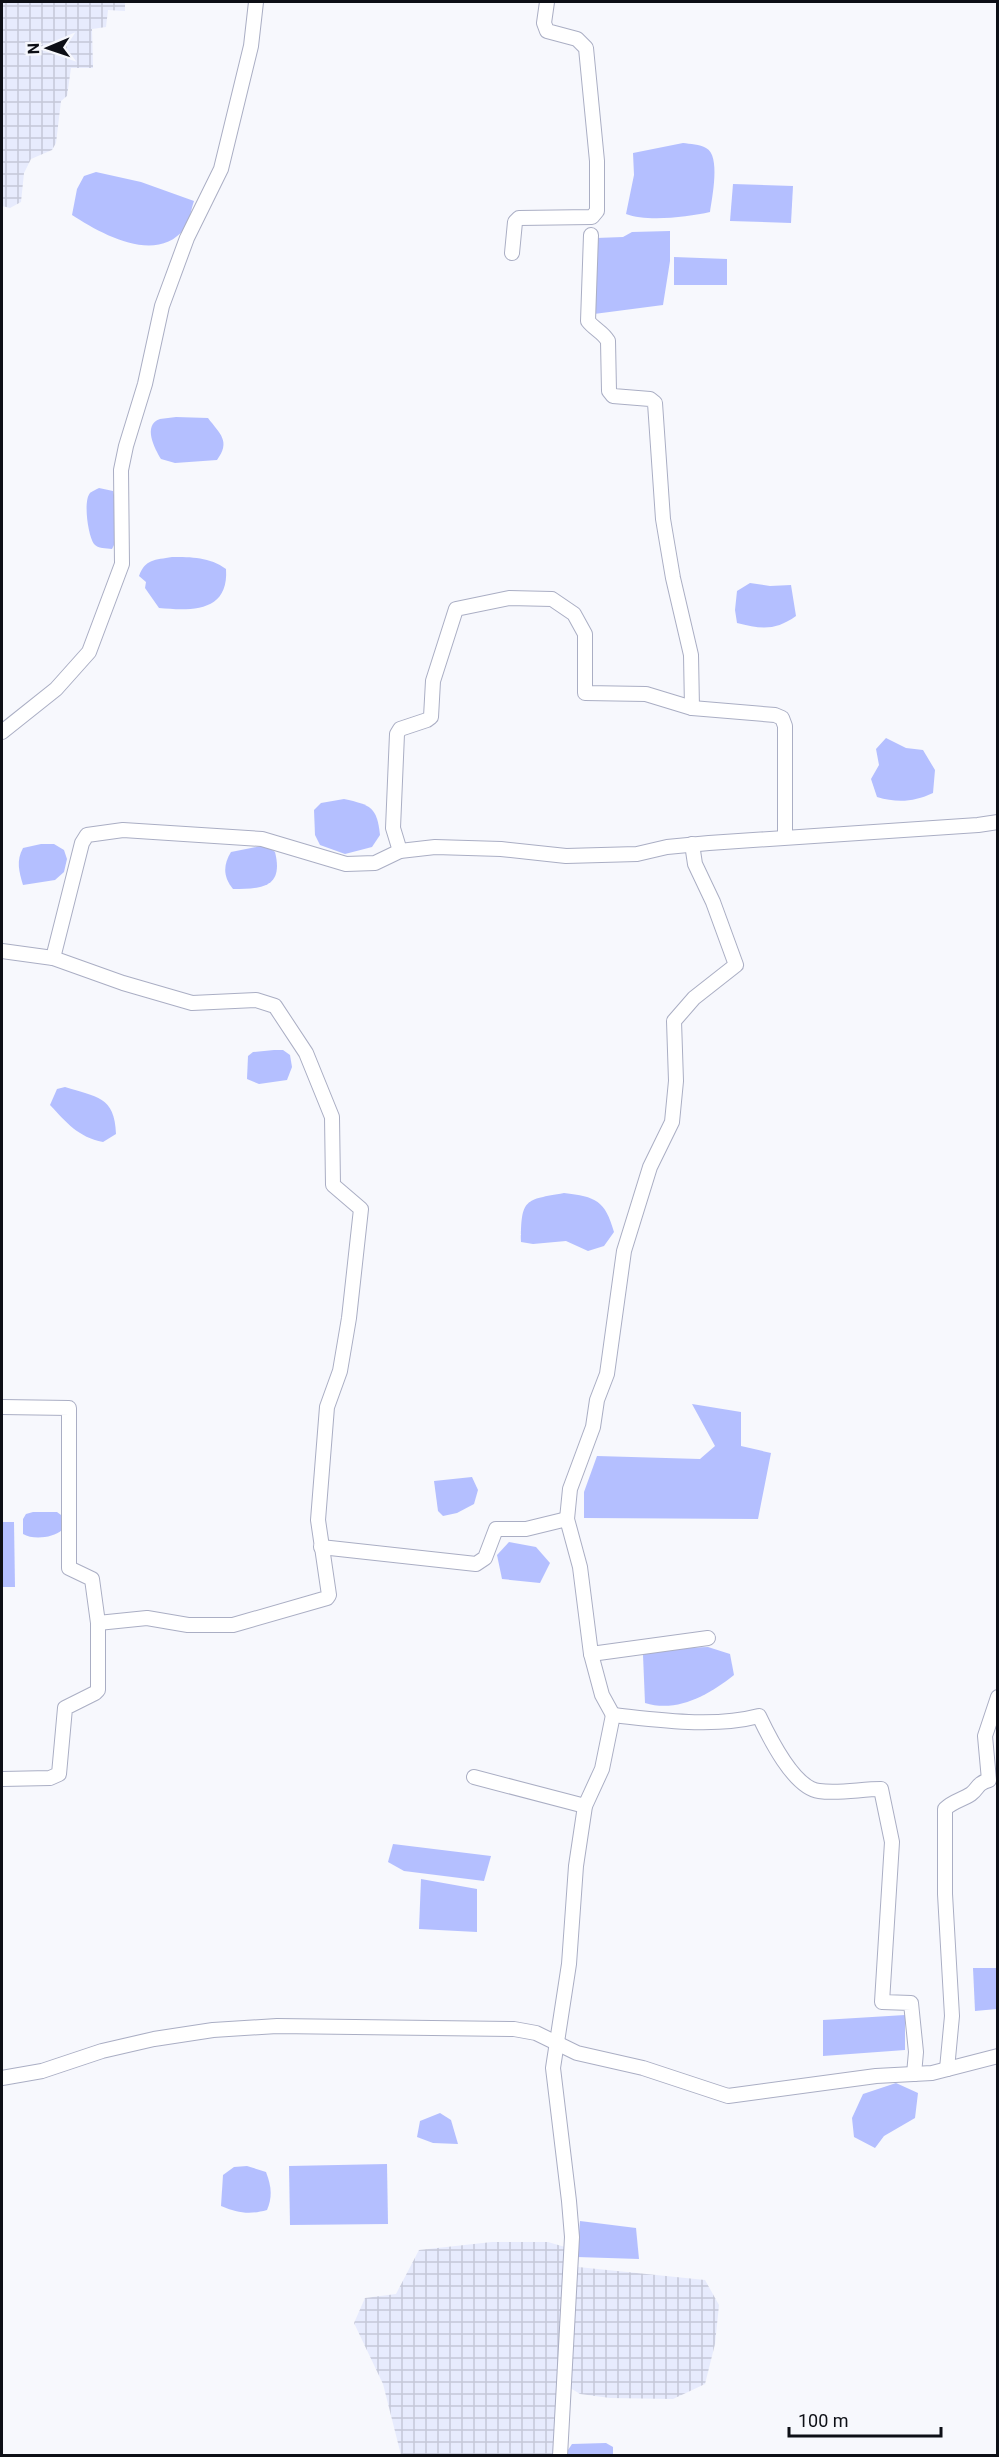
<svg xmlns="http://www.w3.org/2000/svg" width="999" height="2457" font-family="Roboto,sans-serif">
<defs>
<pattern id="industrial-grid" width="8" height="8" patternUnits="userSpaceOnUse" patternTransform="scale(1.5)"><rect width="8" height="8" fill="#e7ebfd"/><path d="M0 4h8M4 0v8" fill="none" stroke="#c5c8d8"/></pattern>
</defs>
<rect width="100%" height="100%" fill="#f7f8fd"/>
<!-- industrial -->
<g fill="url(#industrial-grid)">
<polygon points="2,2 125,2 125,11 108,10 106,27 92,29 93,68 71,68 67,96 61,101 56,143 52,150 31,159 24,173 21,202 10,208 2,206"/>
<polygon points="492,2242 548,2242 565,2247 568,2255 557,2455 401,2455 383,2384 354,2323 365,2298 396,2294 419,2250"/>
<polygon points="578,2267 705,2280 719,2305 715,2344 705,2384 673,2399 610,2398 580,2394 567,2386"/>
</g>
<!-- water -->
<g fill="#b4bfff">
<path d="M683,143C690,144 700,144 706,148C721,155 712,198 710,212C688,217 647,222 626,214L634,175L633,153Z"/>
<path d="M96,172L141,182L194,201C191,209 190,221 185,228C157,265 103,235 72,215L77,189L84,176Z"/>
<polygon points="733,184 793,186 791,223 730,221"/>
<polygon points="670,231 670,261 663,305 594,314 596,238 623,237 632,232"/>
<polygon points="674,257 727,259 727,285 674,285"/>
<path d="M176,417L208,418C220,434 231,441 217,460L175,463L161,459C155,449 142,425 160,419C165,418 171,418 176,417Z"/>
<path d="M99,488L113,491L115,499V543L112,549C106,548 98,549 94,544C88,536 83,501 90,493C91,492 97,489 99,488Z"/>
<path d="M172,557C191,557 210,557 226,569C229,612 192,611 159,608L145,588L146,582L139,576C145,559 155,560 172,557Z"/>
<path d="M750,583L770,586L791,585L796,616C775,631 761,629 737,623L735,610L737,591Z"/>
<path d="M886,738L906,748L923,750L935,770L933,793C914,802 897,803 877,797L871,779L879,765L876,749Z"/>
<path d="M344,799C371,805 377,807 380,835L372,847L345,854L320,845L315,835L314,810L321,803Z"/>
<path d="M41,844H54L64,850L67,859L64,872L55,880L23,885C19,871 16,861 23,848Z"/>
<path d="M261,846H267L275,852C284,888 261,889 233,889C223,877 223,865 231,852Z"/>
<polygon points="274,1050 283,1050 290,1055 292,1067 287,1080 259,1084 247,1079 248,1056 253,1052"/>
<path d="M65,1087C96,1097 115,1096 116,1134L103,1142C78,1137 67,1123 50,1105L57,1089Z"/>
<path d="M564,1193C596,1197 605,1200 614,1232L604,1246L588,1251L566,1241L533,1244L521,1242C521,1198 525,1200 564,1193Z"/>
<polygon points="692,1404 741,1412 741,1446 771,1453 758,1519 584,1518 584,1492 597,1456 700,1459 715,1446"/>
<polygon points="472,1477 478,1490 474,1504 457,1513 443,1516 438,1511 434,1481"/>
<path d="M33,1512H57L61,1515L62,1530C53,1538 33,1540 23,1534V1519L26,1514Z"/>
<polygon points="2,1522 14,1522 15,1587 2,1587"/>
<polygon points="509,1542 536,1547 550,1563 540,1583 502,1579 497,1555"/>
<path d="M708,1647L730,1654L734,1675C709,1695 677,1713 645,1703L643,1655L655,1649Z"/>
<polygon points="393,1844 491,1856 484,1881 404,1871 388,1862"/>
<polygon points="421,1879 477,1889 477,1932 419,1929"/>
<polygon points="973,1968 997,1968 997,2009 975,2011"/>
<polygon points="905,2015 905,2050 823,2056 823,2020"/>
<polygon points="896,2083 918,2093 915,2118 884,2136 875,2148 854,2137 852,2118 863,2094"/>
<polygon points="440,2113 451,2120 458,2144 433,2143 417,2137 420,2121"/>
<polygon points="387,2164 388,2224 290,2225 289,2166"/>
<path d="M247,2166L266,2172C271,2185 273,2196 267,2210C249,2215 238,2213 221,2206L223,2175L234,2167Z"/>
<polygon points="580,2221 636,2228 639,2259 577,2257"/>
<polygon points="606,2443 613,2447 613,2455 568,2455 568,2450 572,2444"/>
</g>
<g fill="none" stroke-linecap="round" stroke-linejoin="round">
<defs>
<g id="minor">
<path d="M591,235L588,321C594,329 603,332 608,341L609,391L613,396L650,399L655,403L663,519L673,578L691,655L692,708"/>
<polyline points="512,253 515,222 519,218 592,217 597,211 597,161 586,48 577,39 547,31 544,23 547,2"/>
<polyline points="2,732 56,689 89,652 122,564 121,470 126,446 145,384 162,306 187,238 221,169 251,46 256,2"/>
<polyline points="400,851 393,828 397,734 400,729 427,720 431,717 433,681 456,609 509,598 552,599 574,614 585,634 585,693 646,694 692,708 775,715 782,718 785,726 785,837"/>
<polyline points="2,951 53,958 123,983 192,1003 256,1000 275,1006 306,1053 332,1117 333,1185 361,1209 349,1318 340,1371 327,1407 318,1520 329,1595 327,1598 233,1625 188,1625 147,1618 98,1623"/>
<polyline points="53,958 82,843 87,835 123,830 262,839 346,864 375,863 400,851 435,847 501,849 566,856 637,854 667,847 709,843 978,825 998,822"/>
<polyline points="2,1407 69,1408 69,1568 92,1579 98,1623 98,1690 95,1693 65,1708 59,1774 50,1778 2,1779"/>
<polyline points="321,1547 476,1564 485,1558 496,1529 526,1529 567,1519"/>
<polyline points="591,1654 708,1638"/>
<polyline points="613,1715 602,1695 591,1654 580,1567 567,1519 570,1489 593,1427 597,1400 607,1374 624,1251 650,1167 672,1122 676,1081 674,1021 694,998 736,965 713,902 695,864 692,844"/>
<polyline points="474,1777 585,1806"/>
<path d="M947,2069L952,2016L945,1894V1809C953,1801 962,1800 971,1794C979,1788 976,1784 989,1780L985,1736L998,1697"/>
<polyline points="2,2078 42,2071 102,2051 154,2039 213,2030 277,2026 514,2029 536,2033 577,2053 643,2068 728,2096 876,2076 932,2073 998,2056"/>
<path d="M560,2456L572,2237L569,2201L553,2068L569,1964L576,1866L585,1806L602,1769L613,1715C660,1720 713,1728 759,1716C769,1737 794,1788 819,1791C839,1794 861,1789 881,1789L892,1842L882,2002L911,2003L916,2052L914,2074"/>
</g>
</defs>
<!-- minor casing -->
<use href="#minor" stroke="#aaaec4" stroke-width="16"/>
<!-- minor -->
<use href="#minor" stroke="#fff" stroke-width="14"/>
</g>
<!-- border -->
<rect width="999" height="2457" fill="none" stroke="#0d0f16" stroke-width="6"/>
<!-- north arrow -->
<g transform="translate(48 48) rotate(268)" stroke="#f7f8fd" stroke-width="4.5" paint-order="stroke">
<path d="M0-4.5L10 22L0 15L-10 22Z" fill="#0d0f16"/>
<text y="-9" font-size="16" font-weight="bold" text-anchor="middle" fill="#0d0f16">N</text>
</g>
<!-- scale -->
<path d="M789 2427v9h152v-9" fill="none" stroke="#0d0f16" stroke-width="3"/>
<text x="798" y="2427" font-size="18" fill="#0d0f16" stroke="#f7f8fd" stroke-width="4.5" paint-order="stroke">100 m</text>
</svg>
